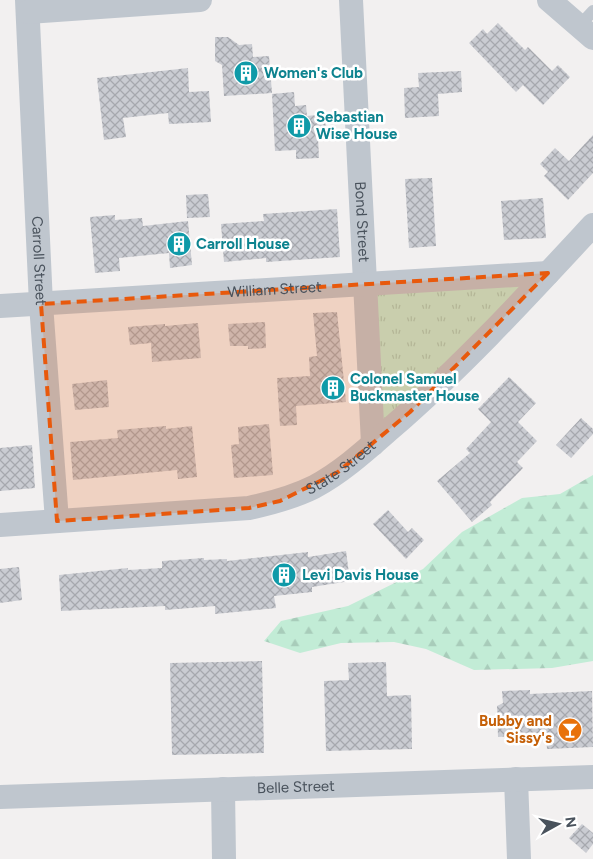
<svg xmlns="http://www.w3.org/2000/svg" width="593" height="859" font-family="Figtree,sans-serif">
<defs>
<pattern id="grass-tufts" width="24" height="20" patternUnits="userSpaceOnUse" patternTransform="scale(1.25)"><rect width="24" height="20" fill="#c2ecd6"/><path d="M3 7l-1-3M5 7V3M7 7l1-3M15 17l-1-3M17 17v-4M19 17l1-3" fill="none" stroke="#a8ccba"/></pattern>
<pattern id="forest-firs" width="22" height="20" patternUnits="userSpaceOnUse" patternTransform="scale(1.25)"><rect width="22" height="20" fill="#c2ecd6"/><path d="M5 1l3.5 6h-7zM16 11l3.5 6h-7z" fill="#a8ccba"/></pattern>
<pattern id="building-cross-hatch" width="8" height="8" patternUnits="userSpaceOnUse" patternTransform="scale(1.25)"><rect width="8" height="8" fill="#caccd2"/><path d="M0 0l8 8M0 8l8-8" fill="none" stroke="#a6a8ae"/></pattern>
</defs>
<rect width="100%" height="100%" fill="#f2f0f0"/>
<!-- grass -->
<polygon fill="url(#grass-tufts)" points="536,278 377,431 370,289"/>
<!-- forest -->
<polygon fill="url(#forest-firs)" points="593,475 593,661 552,668 474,670 426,649 394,642 341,643 300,653 264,641 281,621 348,606 423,569 462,532 522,498 560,494"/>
<!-- building -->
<g fill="url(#building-cross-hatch)">
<polygon points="498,23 525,50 528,47 552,71 558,65 570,77 543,105 523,85 516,92 469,43 483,29 487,34"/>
<polygon points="215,37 228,37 239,45 252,44 253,57 269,56 272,93 224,96 222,65 215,61"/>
<polygon points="188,68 189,92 209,91 211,122 169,124 168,113 123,118 126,137 104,140 97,78"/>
<polygon points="461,71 462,92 438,94 439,116 405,118 404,88 419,87 418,73"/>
<polygon points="294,92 295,106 306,105 307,116 325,114 326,137 318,137 319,158 296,159 296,150 275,151 272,94"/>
<polygon points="593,135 593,173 568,200 544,176 548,172 540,164 555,148 569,161"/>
<polygon points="432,178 436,246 409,248 405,179"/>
<polygon points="208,194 210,217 187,218 186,195"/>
<polygon points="543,198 546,238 504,240 501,201"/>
<polygon points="337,209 340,257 266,262 266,258 224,262 221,224 264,221 263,214"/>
<polygon points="115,215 115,220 142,218 143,226 188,221 192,265 170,268 169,253 119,258 120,271 95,273 90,217"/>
<polygon points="337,312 346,402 296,406 297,425 280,426 277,378 310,376 309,357 317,356 313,313"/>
<polygon points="265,322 266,348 248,349 248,346 230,346 228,324"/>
<polygon points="198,323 201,358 152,362 151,343 130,345 128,327 165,324 165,326"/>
<polygon points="509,377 536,403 518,422 537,441 517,462 523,468 490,502 492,505 472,522 437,481 470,453 466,449 491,422 478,409"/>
<polygon points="107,380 109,407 75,410 72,384"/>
<polygon points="581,418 593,429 593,434 571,458 556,445"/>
<polygon points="269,424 273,475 234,478 231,445 239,444 238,427"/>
<polygon points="166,426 166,429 192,426 197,477 178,479 177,470 73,480 70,442 118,438 117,430"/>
<polygon points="32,445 35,488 0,491 0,448"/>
<polygon points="388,510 408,532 412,528 424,540 406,559 373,524"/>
<polygon points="346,551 350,581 312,587 312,592 274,596 276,608 215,614 215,606 165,610 165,606 61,611 59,575 128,568 128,570 162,568 162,561 204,558 204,560 227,559 227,561 308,552 308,557"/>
<polygon points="19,567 22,600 0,603 0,569"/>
<polygon points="262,661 264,753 172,755 170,663"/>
<polygon points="386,662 387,696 411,695 412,749 326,751 324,681 349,680 348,663"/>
<polygon points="530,690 530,694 592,691 593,747 547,749 546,734 498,737 497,706 503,703 502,691"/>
<polygon points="582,824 593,833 593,844 586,853 569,838"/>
</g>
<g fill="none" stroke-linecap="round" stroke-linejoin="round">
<!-- service -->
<polyline stroke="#bfc6ce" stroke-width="12" points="580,25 593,11"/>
<!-- minor -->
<g stroke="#bfc6ce" stroke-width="24">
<path id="s1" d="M27,0L41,304L57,521"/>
<path id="s2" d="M351,0L373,444"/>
<polyline points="549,0 593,38"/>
<polyline points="28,12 200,0"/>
<path id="s3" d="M0,306L548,273"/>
<path id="s4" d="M0,525L249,508C272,503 294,497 314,487C342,472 366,450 390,429C462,367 528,295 593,225"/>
<polyline points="516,779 519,859"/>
<polyline points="223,789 224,859"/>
<path id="s5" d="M0,797L593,777"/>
</g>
</g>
<!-- marked area -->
<path fill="#e8590c" fill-opacity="0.2" stroke="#e8590c" stroke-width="4" stroke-dasharray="10 6" stroke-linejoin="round" d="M548,273L410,412L338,472L280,501L249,508L57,521L41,304Z"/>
<!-- icons -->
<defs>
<symbol id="building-disc" viewBox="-11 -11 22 22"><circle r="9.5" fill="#0f9aa8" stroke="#fff"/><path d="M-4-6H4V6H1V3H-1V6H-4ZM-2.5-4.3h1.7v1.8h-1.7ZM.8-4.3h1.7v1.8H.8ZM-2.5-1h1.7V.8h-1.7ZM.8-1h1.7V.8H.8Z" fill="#fff"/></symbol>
<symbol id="bar-disc" viewBox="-11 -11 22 22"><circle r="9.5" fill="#e8710a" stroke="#fff"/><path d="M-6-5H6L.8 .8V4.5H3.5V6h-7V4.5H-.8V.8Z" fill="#fff"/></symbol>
</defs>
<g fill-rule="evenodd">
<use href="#building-disc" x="232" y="59" width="28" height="28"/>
<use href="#building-disc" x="285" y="112" width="28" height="28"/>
<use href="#building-disc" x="165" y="230" width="28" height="28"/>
<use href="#building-disc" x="319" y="374" width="28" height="28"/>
<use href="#building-disc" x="270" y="561" width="28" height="28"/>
<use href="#bar-disc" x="556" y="716" width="28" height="28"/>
</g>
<g text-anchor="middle" stroke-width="5" stroke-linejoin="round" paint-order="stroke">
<!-- culture labels -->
<g font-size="15" font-weight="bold" fill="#0d838f" stroke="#fff" text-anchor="start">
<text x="264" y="78">Women's Club</text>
<text x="316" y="122">Sebastian<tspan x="316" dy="17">Wise House</tspan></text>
<text x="196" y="249">Carroll House</text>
<text x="350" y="384">Colonel Samuel<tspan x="350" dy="17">Buckmaster House</tspan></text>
<text x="302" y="580">Levi Davis House</text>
</g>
<!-- street labels -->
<g font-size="15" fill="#49525c" stroke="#fff">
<text dy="5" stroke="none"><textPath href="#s2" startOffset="222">Bond Street</textPath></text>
<text dy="5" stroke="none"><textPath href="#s1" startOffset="261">Carroll Street</textPath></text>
<text dy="5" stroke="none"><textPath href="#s3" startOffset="275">William Street</textPath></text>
<text dy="5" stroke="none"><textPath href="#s4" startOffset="351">State Street</textPath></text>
<text dy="5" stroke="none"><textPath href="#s5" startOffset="296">Belle Street</textPath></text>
</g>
<!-- food labels -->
<g font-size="15" font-weight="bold" fill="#c56008" stroke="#fff" text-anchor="end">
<text x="552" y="726">Bubby and<tspan x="552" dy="17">Sissy's</tspan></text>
</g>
</g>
<!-- north arrow -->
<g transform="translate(558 824) rotate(82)" stroke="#ffffff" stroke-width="4" paint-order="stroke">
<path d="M0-4L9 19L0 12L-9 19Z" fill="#49525c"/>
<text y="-8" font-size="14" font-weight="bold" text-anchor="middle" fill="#49525c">N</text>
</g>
</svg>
